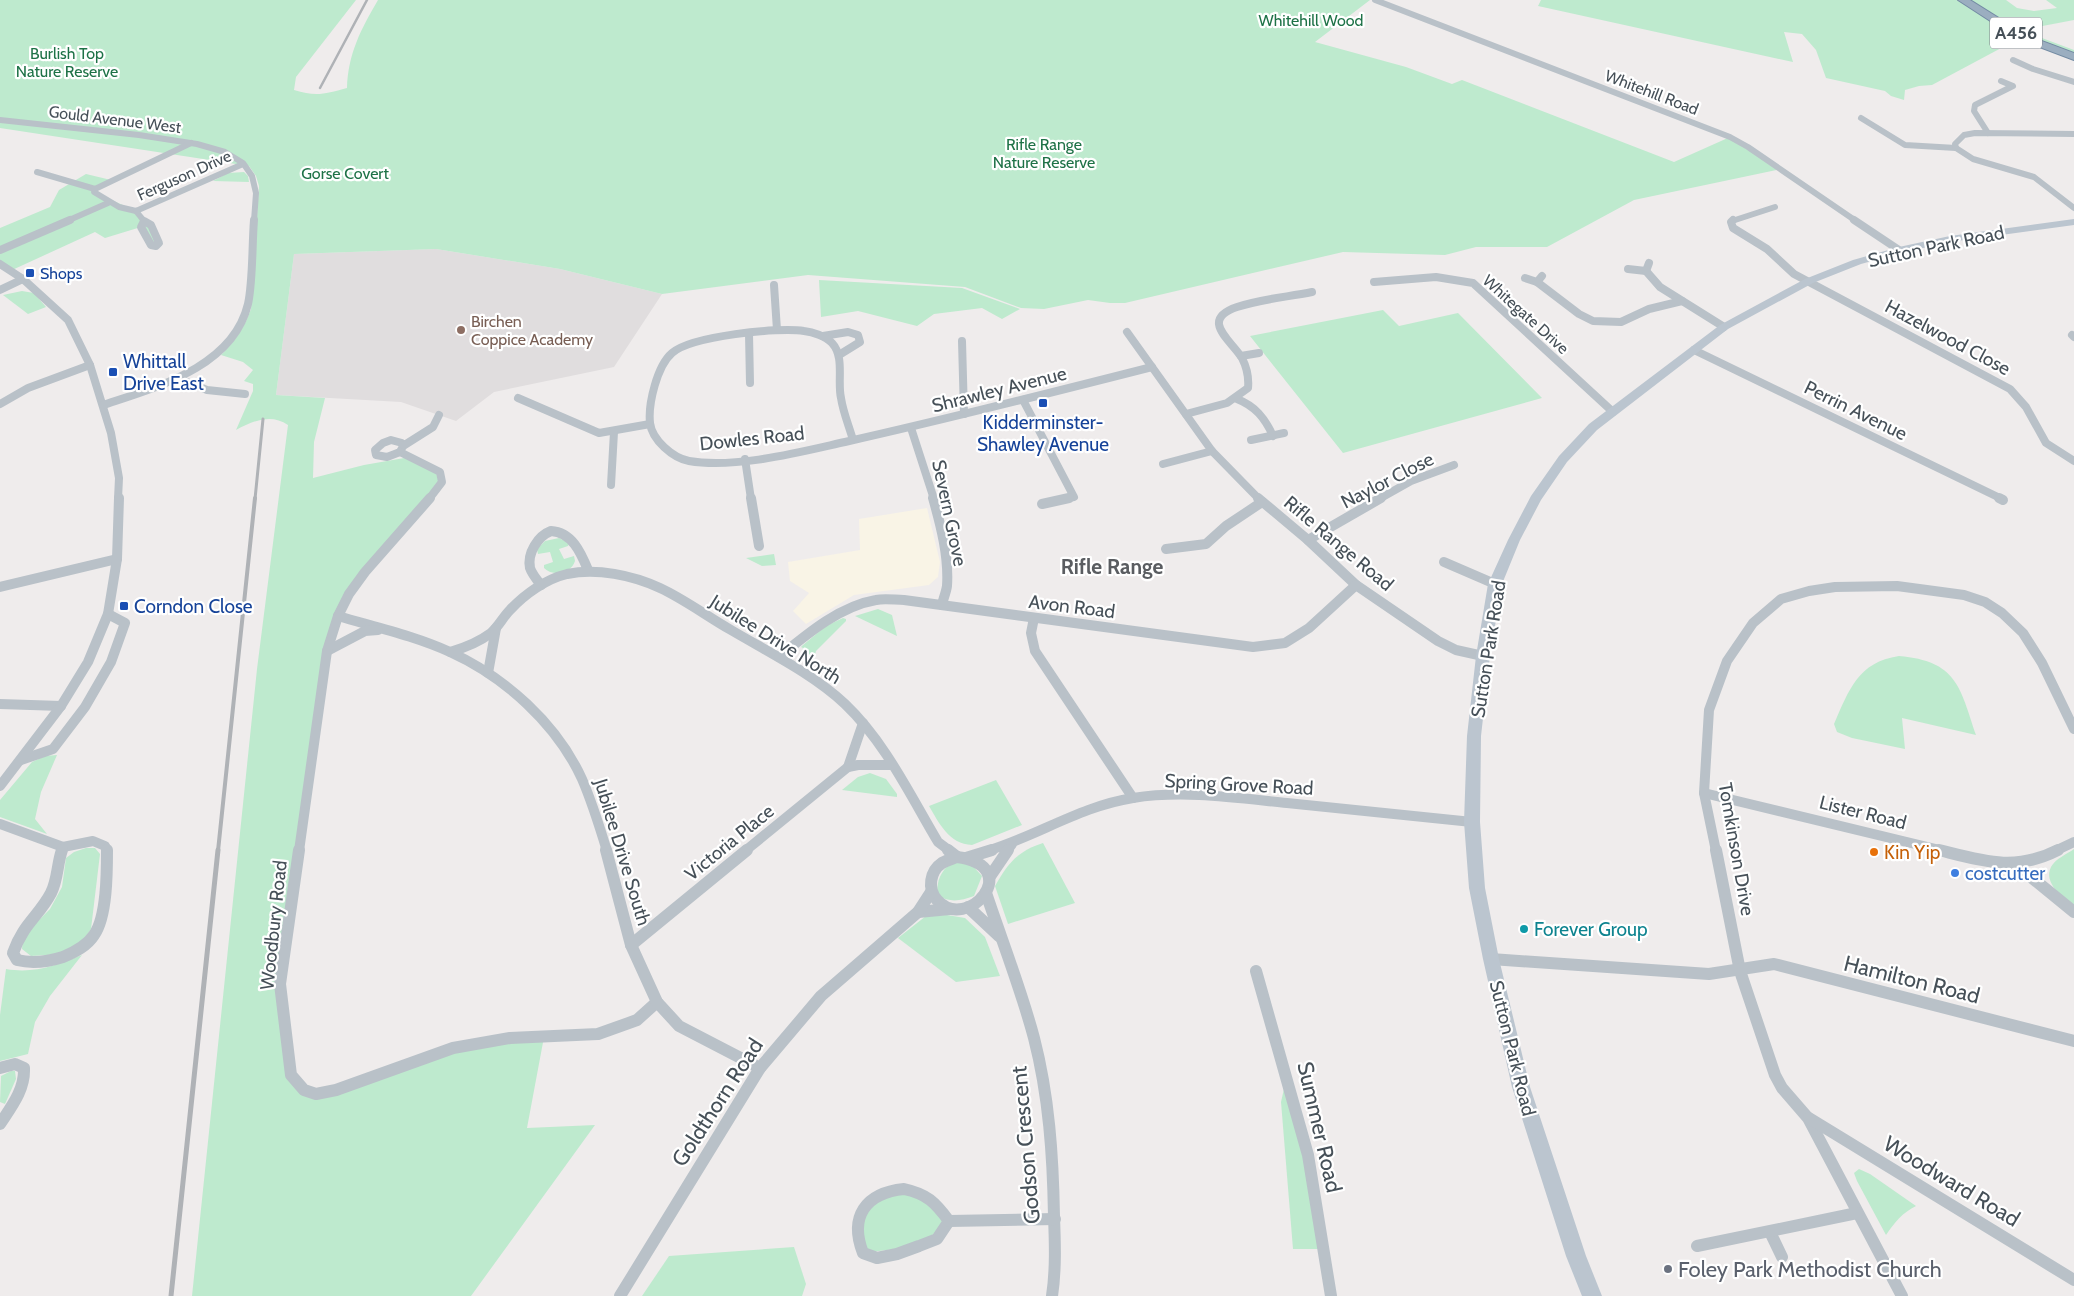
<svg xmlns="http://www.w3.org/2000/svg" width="2074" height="1296" font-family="Cabin,sans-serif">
<rect width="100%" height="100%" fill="#efecec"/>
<!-- commercial -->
<polygon fill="#f9f4e6" points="927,508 940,562 938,577 929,585 854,595 806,624 793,611 809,593 790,581 788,562 860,550 859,519"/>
<!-- education -->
<polygon fill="#e0ddde" points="436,249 560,269 662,294 614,367 494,392 456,421 401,402 276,395 294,254"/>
<!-- green -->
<g fill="#beeace">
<path d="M0,0H356L296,77L294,90C316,97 325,94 347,88C348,54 361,29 378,0H1370L1315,42L1406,67L1452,84L1462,80L1674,162L1730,137L1781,169L1634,200L1547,247H1476L1445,255L1343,252L1125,303H1110L1088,300L1044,309L1021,308L965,287L808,275L662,294L560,269L436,249L294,254L276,395L325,398L314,442L313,478L364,465L410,457L440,472L442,482L349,594L327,651L280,984L291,1075L316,1094L453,1048L544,1037L527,1128L595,1125L471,1296H192L257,669L288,425C271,413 253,421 236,430L253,391V384L244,381L253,370L243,362L221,355C234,342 245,327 251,309L259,186L256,176L249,166L0,128Z"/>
<polygon points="1541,0 1957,0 2018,39 1932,85 1919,86 1905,90 1904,100 1891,96 1885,91 1826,78 1816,50 1802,34 1784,32 1793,62 1538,6"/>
<polygon points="1968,0 2006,0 2017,8 2034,11 2057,8 2046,0 2074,0 2074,20 2026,29 2031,34 2074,50 2074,54 2028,38"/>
<polygon points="244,172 248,176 249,182 213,181 228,173"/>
<polygon points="86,174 111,180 94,192 136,211 151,225 156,246 141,227 105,238 95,232 10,271 0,264 0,228 50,207 59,190"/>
<polygon points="819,280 962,288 1020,309 1002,319 982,308 934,314 917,326 858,311 821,317"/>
<polygon points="22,291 34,293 46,307 28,314 3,295"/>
<polygon points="1383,310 1399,326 1458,313 1542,398 1343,453 1250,336"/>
<path d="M559,538L569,543L568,546L559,549L564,559L574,556L575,561C571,574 553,577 544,568V565L553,562L550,552L538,554L537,549L545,541Z"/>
<polygon points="774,554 776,565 762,566 746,558"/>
<polygon points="878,609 892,615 897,636 855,616"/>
<polygon points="843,618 846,619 846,621 816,651 813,662 809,662 801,656 803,648 801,647 803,645 826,626"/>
<path d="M1899,656C1957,661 1960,687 1976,735L1902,718L1905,749L1852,738L1837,732L1834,724C1849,690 1858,662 1899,656Z"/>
<polygon points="57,755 41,792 35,819 47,834 0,817 0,800 32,762 45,756"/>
<polygon points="870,773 886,779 897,794 897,797 842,790 858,777"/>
<path d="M996,780L1022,825L972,845C949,844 939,823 929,806Z"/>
<path d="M1043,843L1075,903L1008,924L995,886C1008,863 1018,851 1043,843Z"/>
<polygon points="86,848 95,848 100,854 91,929 84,939 71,950 48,955 31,956 22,949 23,936 50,909 62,887 66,858 74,852"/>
<path d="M2074,849V906C2063,898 2043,883 2051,867C2055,859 2067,854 2074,849Z"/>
<path d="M952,862L970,863L982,876L974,896C960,901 950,903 937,895C937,880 940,872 952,862Z"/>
<polygon points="947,915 965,918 985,937 1000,976 956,982 898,938 926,916"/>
<path d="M82,955L50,996L35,1022L28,1054L0,1061V1015L6,969C35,974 56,965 82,955Z"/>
<polygon points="11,1071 15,1071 16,1079 5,1104 0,1102 1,1076"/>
<polygon points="1286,1080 1305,1155 1320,1249 1293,1249 1281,1102"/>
<path d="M1859,1169L1870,1174L1916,1206C1902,1213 1895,1222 1886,1235L1857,1181L1854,1173Z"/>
<polygon points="920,1192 949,1221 919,1246 863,1253 864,1209 879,1194"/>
<polygon points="794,1247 806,1284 802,1296 642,1296 669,1256"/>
</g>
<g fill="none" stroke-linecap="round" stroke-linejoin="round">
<defs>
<polygon id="trunk" points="1958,0 1970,0 2026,35 2074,53 2074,60 2018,39"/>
</defs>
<!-- trunk casing -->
<use href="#trunk" stroke="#738ba3" stroke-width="2"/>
<!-- minor-far3 -->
<g stroke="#b9c1c8" stroke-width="6">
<polyline points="1375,0 1730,137 1748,147 1856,221"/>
<polyline points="2013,60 2033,69 2074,82"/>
<polyline points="1861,118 1905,145 1956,148"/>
<polyline points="0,120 139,135 197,144 225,152 243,163 252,176 256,193 254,221"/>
<polyline points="1988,133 1974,111 1975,105 2013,86 2001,81"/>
<polyline points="2074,134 1975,133 1964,135 1955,144 1956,148 1973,159 2034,177 2074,208"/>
<polyline points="37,172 95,189"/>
<polyline points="95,189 94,192 119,207 136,211 243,164"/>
<polyline points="95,189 191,143"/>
<polyline points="136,211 144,221"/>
<polyline points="67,221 108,203"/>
<polyline points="1732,221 1775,207"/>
</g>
<!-- minor-far2 -->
<g stroke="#b9c1c8" stroke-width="8">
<polyline points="1733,220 1731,222 1733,228 1767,249 1794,274 2010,389 2026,407 2046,443 2074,461"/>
<polyline points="1854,220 1899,250"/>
<polygon points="144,221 151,225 159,243 156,246 151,245 141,227"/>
<polyline points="0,250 70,220"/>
<polyline points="0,264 23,279 68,320 90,365 111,433 119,478 118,499"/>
<polyline points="1628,269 1646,271 1649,263"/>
<polyline points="1646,271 1660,287 1724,327"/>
<polyline points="1525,278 1537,282 1542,276"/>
<polyline points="1374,282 1436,277 1473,283 1613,412"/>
<polyline points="1537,282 1579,314 1593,321 1621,322 1649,309 1682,301"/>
<polyline points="774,285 777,330"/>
<polyline points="0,290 23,279"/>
<polyline points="1127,332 1212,451 1259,499"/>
<polyline points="749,334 750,383"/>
<polyline points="2072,335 2074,337"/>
<polyline points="823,336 848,332 858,335 860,342 839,355"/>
<polyline points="962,341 964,414"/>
<polyline points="1694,350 2002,499"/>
<polyline points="1241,356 1259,353"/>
<polyline points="177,378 207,390 245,394"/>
<polyline points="518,398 599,433 650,424"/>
<path d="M1237,399C1255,406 1265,418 1273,436"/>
<polyline points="1023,400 1074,497 1063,499"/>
<polyline points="0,404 28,388 90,365"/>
<path d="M103,405C157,387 233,367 248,304C253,281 252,244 254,220"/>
<path d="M1186,414L1227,403L1248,388C1249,378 1247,368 1242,358C1231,340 1199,320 1237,307C1261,299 1287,297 1312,292"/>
<polyline points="911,428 934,499"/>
<polygon points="391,440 402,443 403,446 400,452 387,457 376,455 375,450 383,443"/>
<path d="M853,440C849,426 843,412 841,398C837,381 845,357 832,343C825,336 813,332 804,331C778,327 691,336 672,353C657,366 648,404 650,423C652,440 673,458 689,461C735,469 800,452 845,442C948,419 1050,393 1152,367"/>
<polyline points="1251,440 1284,433"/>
<polyline points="403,446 433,427 439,415"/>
<polyline points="400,452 440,472 442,482 429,499"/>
<polyline points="745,459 751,499"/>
<polyline points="1163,464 1212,451"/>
<polyline points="611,485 614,432"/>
<polyline points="1379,499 1411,481 1454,465"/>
</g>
<!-- minor-far1 -->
<g stroke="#b9c1c8" stroke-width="10">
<polyline points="751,498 759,546"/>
<path d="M933,498C941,526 949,557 947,586C946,593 943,599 942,605"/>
<polyline points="1258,498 1308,540 1356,585 1438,641 1456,650 1483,656"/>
<polyline points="1999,498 2003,500"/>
<polyline points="1042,504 1069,498"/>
<polyline points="1308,540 1381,498"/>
<polyline points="1166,549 1206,544 1226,526 1262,502"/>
<polyline points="1444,562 1495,584"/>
<path d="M541,585C537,580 532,574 530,568C527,553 538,536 551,531C572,532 581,553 588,570"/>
<polyline points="0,587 117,559"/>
<path d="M338,616C375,627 415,636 450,652C505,677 557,724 582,779C592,802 600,828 607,851"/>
<polyline points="1034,618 1031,633 1035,651 1133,798"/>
<polyline points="327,651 365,631 378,630"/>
<path d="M450,652C464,648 479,642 491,633C499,626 503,617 510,610C525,594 546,579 567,574C597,568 632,575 660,588C684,599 708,617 731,630C770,653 813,674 845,704C885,742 910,795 938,842L950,851"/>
<path d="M779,657C807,634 840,606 876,600C885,598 895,600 904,600L1253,647L1285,643L1309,628L1356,585"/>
<polyline points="488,673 496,628"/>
<polyline points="0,704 61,706"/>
<polyline points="21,760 53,749 85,707 111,662 125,623 108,614"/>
<polyline points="848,767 863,723"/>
<polyline points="0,786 61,706 88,662 108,614 117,559 119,498"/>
<polyline points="1704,793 1944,851"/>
<polyline points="0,824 63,847"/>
<polyline points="63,847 93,841 105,846 107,851"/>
<polyline points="61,851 63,847"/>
<polyline points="299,851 327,651 338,616 349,594 365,572 430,498"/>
<polyline points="745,851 848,767 858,765 892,765"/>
<path d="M987,851C1037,836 1081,806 1133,798C1184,790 1237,798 1287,803C1349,809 1410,816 1472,822"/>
<polyline points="1007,851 1012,844"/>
<polyline points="1716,851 1704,793 1709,710 1727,661 1753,623 1781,599 1809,591 1835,587 1897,586 1964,595 1985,602 2002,613 2023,633 2042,663 2074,729"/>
<polyline points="2055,851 2074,842"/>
</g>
<!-- minor -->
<g stroke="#b9c1c8" stroke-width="12">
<path d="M62,850C57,864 58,879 51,893C39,916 23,924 13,953L17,960C33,964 47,962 63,957C75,952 87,946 94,935C107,917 107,872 107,850"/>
<polyline points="299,850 280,984 291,1075 304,1090 316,1094 336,1090 453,1048 510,1038 598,1034 637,1020 657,1002"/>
<polyline points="606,850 631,945 657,1002 679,1026 760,1068"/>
<polyline points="948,850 957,857"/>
<polyline points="1716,850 1740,971 1775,1075 1782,1088 1808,1118 1902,1296"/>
<path d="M1939,850C1983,861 2015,872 2058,850"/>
<path d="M957,857C1026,866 967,934 937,900C927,889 930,871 942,863C947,860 952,859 957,857Z"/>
<polyline points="966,858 992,850"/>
<polyline points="2015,864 2074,912"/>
<polyline points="989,878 1008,850"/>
<path d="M986,893C1002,941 1021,989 1034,1038C1049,1096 1053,1156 1054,1216C1055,1242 1056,1270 1052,1296"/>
<polyline points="968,907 999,936"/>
<polyline points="918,912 950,909"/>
<polyline points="631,945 747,850"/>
<polyline points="1491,959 1709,974 1774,964 2074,1041"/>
<polyline points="1256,971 1308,1155 1331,1296"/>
<path d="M0,1068L15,1064L24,1068C25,1090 11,1107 0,1124"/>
<polyline points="1809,1118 2074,1280"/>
<path d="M904,1189C927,1194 935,1202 949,1221L937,1239L919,1246L897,1254L877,1258L863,1253C849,1217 865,1193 904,1189Z"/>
<polyline points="949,1221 1055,1219"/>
<polyline points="1770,1232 1782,1257"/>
<polyline points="1697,1246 1857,1213"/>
<polyline points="620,1296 760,1068 821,996 918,912 931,892"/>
</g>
<!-- secondary -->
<polygon fill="#bbc5cf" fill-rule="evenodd" points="2074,219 2074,225 1950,242 1901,253 1861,264 1813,283 1728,329 1597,430 1567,462 1541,500 1520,540 1502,584 1490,656 1481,736 1480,822 1485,888 1499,959 1530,1087 1586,1256 1602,1296 1582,1296 1566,1256 1512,1087 1483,959 1469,888 1464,822 1467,736 1476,656 1488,584 1508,540 1531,496 1559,456 1589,424 1720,325 1805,279 1853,260 1899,247 1950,236"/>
<!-- trunk -->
<use href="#trunk" fill="#9baec0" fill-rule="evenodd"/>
<!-- rail-far3 -->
<polyline stroke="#afb2b6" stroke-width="2.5" points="320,88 367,0"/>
<!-- rail-far2 -->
<polyline stroke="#afb2b6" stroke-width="3" points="255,499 263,419"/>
<!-- rail-far1 -->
<polyline stroke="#afb2b6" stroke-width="4" points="218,851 255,498"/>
<!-- rail -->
<polyline stroke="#afb2b6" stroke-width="5" points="171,1296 218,850"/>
</g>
<!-- markers -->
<g fill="#1a4fb4" stroke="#fff" stroke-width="2">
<rect x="25" y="268" width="10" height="10" rx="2.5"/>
<rect x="108" y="367" width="10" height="10" rx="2.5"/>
<rect x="1038" y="398" width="10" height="10" rx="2.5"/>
<rect x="119" y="601" width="10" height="10" rx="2.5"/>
</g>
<circle fill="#8d6e63" stroke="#fff" stroke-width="2" cx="461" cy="330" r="5"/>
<circle fill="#e8710a" stroke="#fff" stroke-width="2" cx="1874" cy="852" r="5"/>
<circle fill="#3f7fe0" stroke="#fff" stroke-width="2" cx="1955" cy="873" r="5"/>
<circle fill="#0f9aa8" stroke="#fff" stroke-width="2" cx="1524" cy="929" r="5"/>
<circle fill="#6b7280" stroke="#fff" stroke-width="2" cx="1668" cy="1269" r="5"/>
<g text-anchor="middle" stroke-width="4.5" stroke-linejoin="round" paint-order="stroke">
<!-- far-park labels -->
<g font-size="16" fill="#1e7247" stroke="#fff">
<text x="1311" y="26">Whitehill Wood</text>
<text x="67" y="59">Burlish Top<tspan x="67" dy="18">Nature Reserve</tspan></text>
<text x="1044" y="150">Rifle Range<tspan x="1044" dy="18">Nature Reserve</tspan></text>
<text x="345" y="179">Gorse Covert</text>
</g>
<!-- far-street labels -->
<g font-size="16" fill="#465058" stroke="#fff">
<text transform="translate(1652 92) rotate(21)" y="6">Whitehill Road</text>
<text transform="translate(115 119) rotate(7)" y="6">Gould Avenue West</text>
<text transform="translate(184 175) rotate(-24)" y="6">Ferguson Drive</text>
<text transform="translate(1526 314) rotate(42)" y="6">Whitegate Drive</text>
</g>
<!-- far-transit labels -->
<g font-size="16" fill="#164399" stroke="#fff" text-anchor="start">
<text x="40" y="279">Shops</text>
</g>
<!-- far-education labels -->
<g font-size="16" fill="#785e54" stroke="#fff" text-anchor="start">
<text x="471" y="327">Birchen<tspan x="471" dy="18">Coppice Academy</tspan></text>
</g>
<!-- shield labels -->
<rect fill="#fff" stroke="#7e848a" stroke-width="1" x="1990" y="17.5" width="52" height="31" rx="4"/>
<g font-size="18" font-weight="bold" fill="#465058">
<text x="2016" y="39">A456</text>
</g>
<!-- street labels -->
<g font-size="19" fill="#465058" stroke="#fff">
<text transform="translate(1936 246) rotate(-12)" y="7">Sutton Park Road</text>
<text transform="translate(1948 337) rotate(28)" y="7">Hazelwood Close</text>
<text transform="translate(999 389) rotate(-14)" y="7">Shrawley Avenue</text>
<text transform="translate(1856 410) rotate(26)" y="7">Perrin Avenue</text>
<text transform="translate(752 438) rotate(-6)" y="7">Dowles Road</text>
<text transform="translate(1387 480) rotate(-27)" y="7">Naylor Close</text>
<text transform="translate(950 513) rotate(78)" y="7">Severn Grove</text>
<text transform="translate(1339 543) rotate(40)" y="7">Rifle Range Road</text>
<text transform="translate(1072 606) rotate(7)" y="7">Avon Road</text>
<text transform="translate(776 639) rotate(32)" y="7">Jubilee Drive North</text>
<text transform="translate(1488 649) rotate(-81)" y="7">Sutton Park Road</text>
<text transform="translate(1239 784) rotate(3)" y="7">Spring Grove Road</text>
<text transform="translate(1863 812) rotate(14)" y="7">Lister Road</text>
<text transform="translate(729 842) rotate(-39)" y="7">Victoria Place</text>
<text transform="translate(1737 849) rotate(80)" y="7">Tomkinson Drive</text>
<text transform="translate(623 852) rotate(73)" y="7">Jubilee Drive South</text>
<text transform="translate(273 925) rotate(-84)" y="7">Woodbury Road</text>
<text transform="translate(1513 1048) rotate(76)" y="7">Sutton Park Road</text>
</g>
<!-- transit labels -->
<g font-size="19" fill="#164399" stroke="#fff" text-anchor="start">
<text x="123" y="368">Whittall<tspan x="123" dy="22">Drive East</tspan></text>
<text x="1043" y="429" text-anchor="middle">Kidderminster-<tspan x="1043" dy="22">Shawley Avenue</tspan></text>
<text x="134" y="613">Corndon Close</text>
</g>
<!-- food labels -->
<g font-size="19" fill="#c56008" stroke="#fff" text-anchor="start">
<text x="1884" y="859">Kin Yip</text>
</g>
<!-- shop labels -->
<g font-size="19" fill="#366cbe" stroke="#fff" text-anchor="start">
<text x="1965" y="880">costcutter</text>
</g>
<!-- culture labels -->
<g font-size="19" fill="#0d838f" stroke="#fff" text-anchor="start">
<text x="1534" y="936">Forever Group</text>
</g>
<!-- quarter labels -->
<g font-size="21" font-weight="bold" fill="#5a5d61" stroke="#fff">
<text x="1112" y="574">Rifle Range</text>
</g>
<!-- near-street labels -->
<g font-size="22" fill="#465058" stroke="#fff">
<text transform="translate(1912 979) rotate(14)" y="8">Hamilton Road</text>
<text transform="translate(717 1102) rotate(-57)" y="8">Goldthorn Road</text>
<text transform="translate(1320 1127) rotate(77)" y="8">Summer Road</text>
<text transform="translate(1025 1145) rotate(-95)" y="8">Godson Crescent</text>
<text transform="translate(1952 1181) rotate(31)" y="8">Woodward Road</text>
</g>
<!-- near-worship labels -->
<g font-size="22" fill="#5b616d" stroke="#fff" text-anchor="start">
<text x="1678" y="1277">Foley Park Methodist Church</text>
</g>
</g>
</svg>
